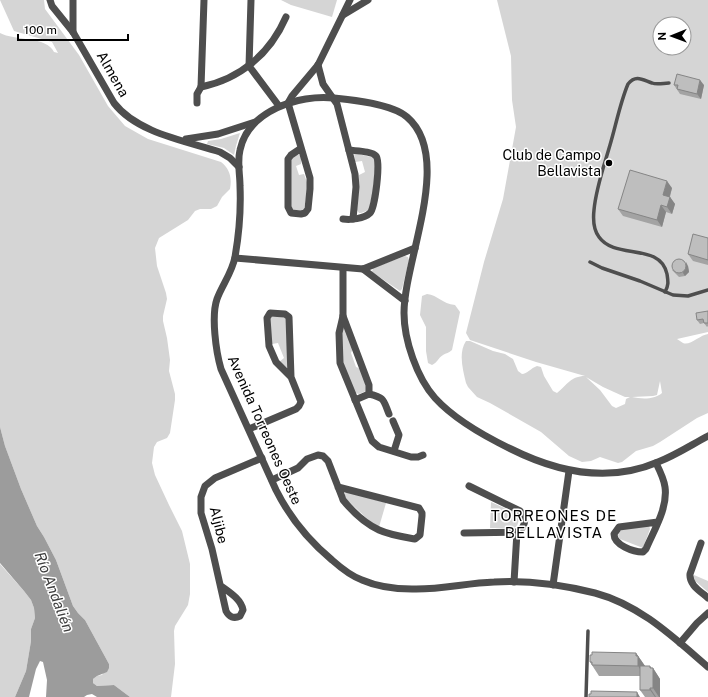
<svg xmlns="http://www.w3.org/2000/svg" width="708" height="697" font-family="'Public Sans',sans-serif">
<rect width="100%" height="100%" fill="#fff"/>
<!-- green -->
<g fill="#d5d5d5" fill-rule="evenodd">
<path d="M0,0H44L45,9L79,55L108,106L125,126L148,139L221,162C230,169 232,178 230,189L222,197L217,206L211,209H200L195,211L188,220L159,238L155,248L157,266L166,293L167,299L163,316V321L167,338L170,360L169,371L175,394V400L170,433L167,438L157,442L154,447L152,463L155,475L169,505L182,531L190,564V594L188,605L175,626L174,631L175,664L171,697H130L114,685L97,686L93,683V679L97,676L102,675L109,664L85,620L78,613L73,606L56,560L44,537L37,526L21,489L5,446L0,427V33C14,41 47,36 54,52L58,53L52,42L14,31Z"/>
<polygon points="281,0 337,0 332,17 291,5"/>
<path d="M497,0H708V332L677,339C679,340 681,342 683,343C690,346 700,335 708,334V413L697,418L660,442L653,446L636,451L622,462L618,463L600,457L591,461L582,462L569,456L541,432L490,403L477,397L468,387L466,383C463,370 458,353 466,341H470L493,351L505,354L513,359L518,371L522,374C527,374 531,368 537,366L541,367L544,376L553,391L557,393C567,385 571,376 585,376L536,362L470,340L466,333L484,262L503,199L516,127L512,100L511,56ZM660,24H684V48H660ZM586,377L603,387L625,397H630L626,399L625,404L616,408L612,406L600,390ZM660,381L662,393C654,400 641,399 632,397L653,396L657,395Z"/>
<polygon points="240,133 236,146 234,155 224,148 207,144 208,141 221,139"/>
<polygon points="354,153 375,158 374,186 369,210 361,213 359,213 357,210 359,181 359,175 365,172 362,161 355,162"/>
<polygon points="297,154 301,156 301,164 296,166 299,175 304,174 308,185 304,210 293,211 291,208 290,162 293,156"/>
<polygon points="405,256 408,257 409,260 402,289 400,291 372,272 373,268"/>
<path d="M427,294C438,295 442,304 455,305L460,312L452,350C449,353 446,353 443,355C438,358 437,363 432,365L428,363L426,351V327L420,315L422,296Z"/>
<polygon points="269,317 286,317 288,366 287,368 279,362 284,358 278,343 272,344"/>
<polygon points="344,327 353,348 351,353 356,367 361,369 367,386 366,391 359,394 355,393 342,364 342,328"/>
<polygon points="348,492 386,503 379,527 375,526 346,499 344,494"/>
<polygon points="491,502 520,515 519,520 517,526 514,528 490,528"/>
<polygon points="649,525 650,529 643,548 620,539 618,536 620,530"/>
<polygon points="0,564 24,591 31,600 34,608 35,618 31,629 31,641 26,671 15,697 0,697"/>
<polygon points="694,575 708,581 708,592 694,580 693,578"/>
</g>
<!-- water -->
<polygon fill="#9c9c9c" points="0,427 5,446 21,489 37,526 44,537 56,560 73,606 78,613 85,620 109,664 109,668 107,672 97,676 93,679 93,683 97,686 114,685 130,697 97,697 92,694 87,695 84,697 46,697 47,680 43,662 40,661 36,669 29,697 15,697 26,671 31,641 31,629 35,618 34,608 31,600 24,591 0,563"/>
<g fill="none" stroke-linecap="round" stroke-linejoin="round">
<!-- lane -->
<g stroke="#4e4e4e" stroke-width="3.5">
<polyline points="590,262 602,268 640,281 673,295 688,296 708,290"/>
<path d="M665,292C669,285 668,281 667,274C660,242 615,260 599,237C593,229 593,219 594,210C596,188 604,166 610,145C616,125 620,103 628,84C636,74 643,80 652,83C657,85 664,83 669,83"/>
<polyline points="586,697 588,631"/>
</g>
<!-- street -->
<g stroke="#4e4e4e" stroke-width="7">
<path d="M50,0L52,6L73,32L114,103C137,133 186,141 220,152L230,158L239,167"/>
<polyline points="251,0 249,66 279,106"/>
<polyline points="343,15 368,0"/>
<polyline points="73,32 73,0"/>
<polyline points="318,65 323,84 337,104 355,174 356,187 353,219"/>
<path d="M201,87C240,79 270,54 286,17"/>
<polyline points="197,103 197,94 201,87 204,0"/>
<polyline points="186,139 218,134 255,122"/>
<polyline points="300,149 291,155 288,159 288,207 291,213 301,214 305,213 308,209 310,189 310,178 288,103 292,96 318,65 350,0"/>
<path d="M343,219C350,220 364,219 370,213C375,208 381,161 376,156C372,151 355,151 349,150"/>
<polyline points="235,258 363,269 415,248"/>
<polyline points="343,268 343,316 339,333 340,363 372,441 379,447 411,457 418,457 423,455"/>
<polyline points="363,269 405,301"/>
<polyline points="343,316 369,385 369,394"/>
<path d="M355,400L369,394C385,398 383,399 389,414"/>
<polyline points="393,421 399,435 394,451"/>
<polyline points="249,429 296,409 299,406 301,402 291,377 276,362 269,346 267,318 270,313 285,314 289,317 291,377"/>
<path d="M708,436C691,445 676,455 658,462C609,483 557,472 511,449C484,436 455,420 435,398C417,378 404,340 404,313C404,260 454,157 407,117C392,104 355,100 334,98C299,94 248,111 240,150C237,162 240,174 240,186C241,209 239,234 235,257C232,273 222,285 217,299C211,316 216,352 221,369L276,490C290,518 308,540 332,560C341,568 351,576 362,580C378,587 396,589 412,589C440,590 466,583 494,582C527,580 563,585 595,593C640,605 673,637 708,667"/>
<path d="M656,463C660,471 664,479 665,487C668,508 654,530 646,549L643,552C633,552 614,545 614,534L619,527L658,522"/>
<path d="M272,480L298,468L307,459L318,455L323,456L328,461L342,497L343,500C352,511 366,524 379,530C390,535 404,537 415,539L420,535L422,516V513L419,508L338,487"/>
<path d="M464,533L517,532C526,527 527,518 520,511L469,486"/>
<path d="M701,543L690,574C689,585 700,591 708,598"/>
<polyline points="514,582 517,532"/>
<polyline points="553,585 569,471"/>
<path d="M221,586C229,592 241,599 243,610L240,616C234,619 229,617 226,611L212,549L201,513V497L205,486L215,478L262,458"/>
<polyline points="680,643 697,623 708,613"/>
</g>
</g>
<!-- wall -->
<g fill="#a3a3a3">
<polygon points="674,85 704,85 701,99 680,94"/>
<polygon points="672,188 670,197 675,204 672,214 666,212 662,227 623,216 618,209"/>
<polygon points="708,238 708,265 693,261 688,254"/>
<polygon points="688,266 689,272 685,276 679,277 672,270"/>
<polygon points="708,311 708,326 707,327 704,323 700,324 697,320"/>
<polygon points="636,653 645,666 653,668 660,679 660,697 645,697 640,690 640,676 599,676 590,662"/>
</g>
<!-- shaded-wall -->
<g fill="#858585">
<polygon points="700,80 704,85 701,99 697,94"/>
<polygon points="667,181 672,188 668,202 663,195"/>
<polygon points="670,197 675,204 672,214 667,207"/>
<polygon points="661,205 666,212 662,227 657,220"/>
<polygon points="686,262 688,266 689,272 685,276 683,273"/>
<polygon points="636,653 645,666 645,676 638,666"/>
<polygon points="650,666 653,671 653,668 660,679 660,697 659,697 653,688"/>
<polygon points="650,688 656,697 655,697 650,690"/>
<polygon points="637,692 640,697 637,697"/>
</g>
<!-- building -->
<g fill="#bebebe" stroke="#858585">
<polygon points="677,74 700,80 697,94 677,89 678,85 674,85"/>
<polygon points="630,170 667,181 663,195 670,197 667,207 661,205 657,220 618,209"/>
<polygon points="693,234 708,238 708,260 688,254"/>
<circle cx="679" cy="266" r="7"/>
<polygon points="708,311 708,323 704,323 703,319 697,320 696,313"/>
<polygon points="592,652 636,653 636,656 638,656 638,666 592,665 592,662 590,662 590,655 592,655"/>
<polygon points="640,666 650,666 650,668 653,668 653,688 650,688 650,690 640,690"/>
<polygon points="591,691 637,692 637,697 589,697 589,694 591,694"/>
</g>
<!-- markers -->
<circle fill="#000" stroke="#fff" stroke-width="1.5" cx="609" cy="163" r="4"/>
<g text-anchor="middle" stroke-width="3" stroke-linejoin="round" paint-order="stroke">
<!-- street labels -->
<g font-size="14" fill="#000" stroke="#fff">
<text transform="translate(113 74) rotate(60)" y="5">Almena</text>
<text transform="translate(265 430) rotate(66)" y="5">Avenida Torreones Oeste</text>
<text transform="translate(219 525) rotate(76)" y="5">Aljibe</text>
</g>
<!-- poi labels -->
<g font-size="14" fill="#000" stroke="#fff" text-anchor="end">
<text x="601" y="160">Club de Campo<tspan x="601" dy="16">Bellavista</tspan></text>
</g>
<!-- neighbourhood labels -->
<g font-size="15" letter-spacing="1" fill="#000" stroke="#fff">
<text x="554" y="521">TORREONES DE<tspan x="554" dy="17">BELLAVISTA</tspan></text>
</g>
<!-- water labels -->
<g font-size="15" font-style="italic" fill="#3d3d3d" stroke="#fff">
<text transform="translate(54 592) rotate(69)" y="5">Río Andalién</text>
</g>
</g>
<!-- north arrow -->
<g transform="translate(672 36) rotate(269)"><circle r="19" fill="#ffffff" stroke="#999999"/>
<path d="M0-3L7 15L0 10L-7 15Z" fill="#000000"/>
<text y="-6" font-size="11" font-weight="bold" text-anchor="middle" fill="#000000">N</text>
</g>
<!-- scale -->
<path d="M18 34v6h110v-6" fill="none" stroke="#000000" stroke-width="2"/>
<text x="24" y="34" font-size="12" fill="#000000" stroke="#ffffff" stroke-width="3" paint-order="stroke">100 m</text>
</svg>
